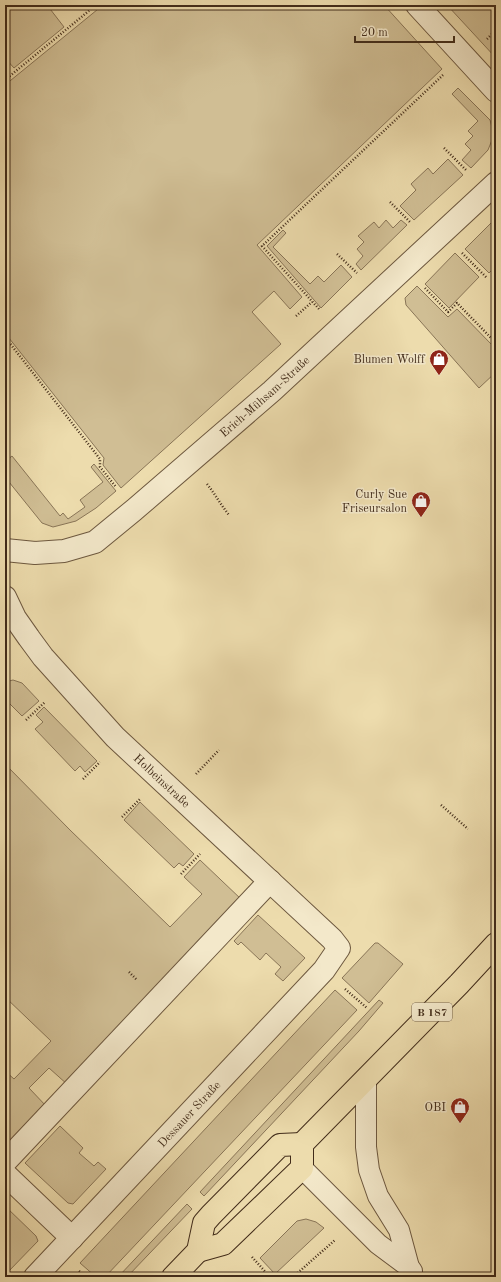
<svg xmlns="http://www.w3.org/2000/svg" width="501" height="1282" font-family="'Old Standard TT',serif">
<rect width="100%" height="100%" fill="#eddcad"/>
<filter id="stains"><feTurbulence type="fractalNoise" baseFrequency=".005" numOctaves="4"/><feColorMatrix values="0 0 0 0 .2 0 0 0 0 .09 0 0 0 0 .02 0 0 0 .5 -.17"/></filter>
<radialGradient id="worn" r=".72"><stop offset=".6" stop-color="#630" stop-opacity="0"/><stop offset="1" stop-color="#630" stop-opacity=".3"/></radialGradient>
<!-- green -->
<g fill="#d0be94" stroke="#897557">
<polygon points="5,5 47,5 64,27 14,68 5,58"/>
<polygon points="103,5 384,5 442,69 257,245 302,297 290,309 274,291 252,312 281,344 121,488 103,465 104,458 5,333 5,85"/>
<polygon points="447,5 496,5 496,58"/>
<polygon points="458,88 490,120 494,135 488,150 471,168 462,160 471,150 465,144 473,136 468,131 478,121 452,94"/>
<polygon points="448,159 463,175 414,220 400,206 416,190 411,184 428,168 433,174"/>
<polygon points="496,218 496,266 489,273 465,249"/>
<polygon points="386,220 393,228 401,220 407,225 361,270 356,264 363,256 357,249 364,242 358,236 374,222 379,228"/>
<polygon points="283,230 286,233 273,247 310,284 318,276 324,282 341,265 352,277 321,308 267,246"/>
<polygon points="455,253 479,277 449,308 425,284"/>
<polygon points="417,286 448,317 457,309 493,346 496,353 496,372 479,388 406,305 405,298"/>
<polygon points="12,456 60,516 63,513 68,519 85,507 80,500 103,482 91,467 94,464 116,491 96,508 76,521 53,527 42,523 5,477 5,458 7,460"/>
<polygon points="13,680 22,683 39,701 22,716 6,700 5,700 5,682"/>
<polygon points="44,707 97,761 85,772 80,766 75,771 35,729 43,722 36,715"/>
<polygon points="5,764 70,830 170,927 202,894 184,877 200,860 242,900 68,1085 49,1068 29,1088 47,1107 12,1145 5,1138 5,1071 14,1079 51,1041 5,997"/>
<polygon points="140,802 194,854 183,866 179,863 174,868 124,820"/>
<polygon points="258,915 305,958 283,981 275,974 281,967 266,953 260,960 241,942 238,945 234,941"/>
<polygon points="375,943 378,943 403,964 369,1003 342,978"/>
<polygon points="335,990 357,1010 105,1277 96,1277 80,1263"/>
<polygon points="379,1000 383,1003 359,1031 204,1196 200,1192"/>
<polygon points="60,1126 83,1148 79,1153 94,1166 98,1162 106,1169 73,1204 68,1203 25,1163"/>
<polygon points="187,1204 192,1209 127,1277 118,1277"/>
<polygon points="5,1206 36,1236 38,1241 7,1273 5,1271"/>
<polygon points="306,1219 316,1222 324,1228 275,1274 260,1258 297,1221"/>
</g>
<g fill="none" stroke-linecap="round" stroke-linejoin="round">
<defs>
<g id="lane">
<polyline points="366,1078 366,1147 369,1170 378,1196 399,1230 409,1267"/>
<polyline points="302,1168 378,1244 409,1267 412,1271"/>
</g>
<g id="street">
<polyline points="417,5 496,91"/>
<path id="s1" d="M5,550L35,553L64,551L95,542L134,510L272,391L496,183"/>
<path id="s2" d="M5,597L15,618L29,638L43,657L115,737L332,939L339,948L324,970L35,1277"/>
<polyline points="5,1162 270,881"/>
<polyline points="5,1174 72,1238"/>
</g>
<g id="primary">
<polyline points="198,1251 223,1244 302,1168 302,1144 459,984 496,944"/>
<polyline points="173,1277 198,1251 204,1223 211,1215 280,1145 302,1144"/>
</g>
</defs>
<!-- lane casing -->
<use href="#lane" stroke="#6d583f" stroke-width="22"/>
<!-- street casing -->
<use href="#street" stroke="#6d583f" stroke-width="24"/>
<!-- primary casing -->
<use href="#primary" stroke="#422c1a" stroke-width="24"/>
<!-- path -->
<g stroke="#422c1a" stroke-width="2.5" stroke-dasharray="1 2" stroke-linecap="butt">
<polyline points="487,39 496,30"/>
<polyline points="5,80 96,5"/>
<polyline points="444,148 467,171"/>
<polyline points="390,202 411,223"/>
<polyline points="462,253 487,278"/>
<polyline points="337,254 357,273"/>
<polyline points="425,288 448,312 457,303 496,343"/>
<polyline points="319,309 262,246 443,75"/>
<polyline points="296,316 312,302"/>
<polyline points="5,337 100,459 100,467 116,487"/>
<path d="M207,484C215,494 221,505 229,515"/>
<polyline points="26,720 45,702"/>
<polyline points="196,774 219,750"/>
<polyline points="83,779 100,762"/>
<polyline points="441,805 468,829"/>
<polyline points="122,817 140,799"/>
<polyline points="181,874 200,854"/>
<polyline points="129,972 137,980"/>
<polyline points="345,989 367,1008"/>
<polyline points="252,1257 270,1277"/>
<polyline points="79,1271 86,1277"/>
<polyline points="293,1277 335,1240"/>
</g>
<!-- lane -->
<use href="#lane" stroke="#f3e8ca" stroke-width="20"/>
<!-- street -->
<use href="#street" stroke="#f3e8ca" stroke-width="22"/>
<!-- primary -->
<use href="#primary" stroke="#eddcad" stroke-width="22"/>
</g>
<!-- icons -->
<defs>
<symbol id="shop-pin" viewBox="-11 -11 22 30"><path d="M0 17L-7.5 6A9.5 9.5 0 1 1 7.5 6Z" fill="#8f2418" stroke="#f3e8ca"/><path d="M-5-2.5h2.3a2.7 3.5 0 0 1 5.4 0H5L5.5 6h-11ZM-1.5-2.5h3a1.5 2.3 0 0 0-3 0Z" fill="#fff"/></symbol>
</defs>
<g fill-rule="evenodd">
<use href="#shop-pin" x="428" y="348" width="22" height="30"/>
<use href="#shop-pin" x="410" y="490" width="22" height="30"/>
<use href="#shop-pin" x="449" y="1096" width="22" height="30"/>
</g>
<g text-anchor="middle" stroke-width="3" stroke-linejoin="round" paint-order="stroke">
<!-- shield labels -->
<rect fill="#f3e8ca" stroke="#77644f" stroke-width="1" x="412" y="1003" width="40" height="18" rx="3"/>
<g font-size="11" font-weight="bold" fill="#422c1a">
<text x="432" y="1016">B 187</text>
</g>
<!-- poi labels -->
<g font-size="12" fill="#422c1a" stroke="#f3e8ca" text-anchor="end">
<text x="425" y="363">Blumen Wolff</text>
<text x="407" y="498">Curly Sue<tspan x="407" dy="14">Friseursalon</tspan></text>
<text x="446" y="1111">OBI</text>
</g>
<!-- street labels -->
<g font-size="12" fill="#422c1a" stroke="#f3e8ca">
<text dy="4" stroke="none"><textPath href="#s1" startOffset="315">Erich-Mühsam-Straße</textPath></text>
<text dy="4" stroke="none"><textPath href="#s2" startOffset="243">Holbeinstraße</textPath></text>
<text transform="translate(189 1114) rotate(-47)" y="4">Dessauer Straße</text>
</g>
</g>
<!-- margin -->
<rect width="501" height="1282" fill="none" stroke="#eddcad" stroke-width="20"/>
<rect x="6" y="6" width="489" height="1270" fill="none" stroke="#422c1a" stroke-width="2"/>
<rect x="10" y="10" width="481" height="1262" fill="none" stroke="#422c1a"/>
<!-- scale -->
<path d="M355 36v6h99v-6" fill="none" stroke="#422c1a" stroke-width="2"/>
<text x="361" y="36" font-size="12" fill="#422c1a" stroke="#f3e8ca" stroke-width="3" paint-order="stroke">20 m</text>
<rect width="100%" height="100%" filter="url(#stains)"/>
<rect width="100%" height="100%" fill="url(#worn)"/>
</svg>
